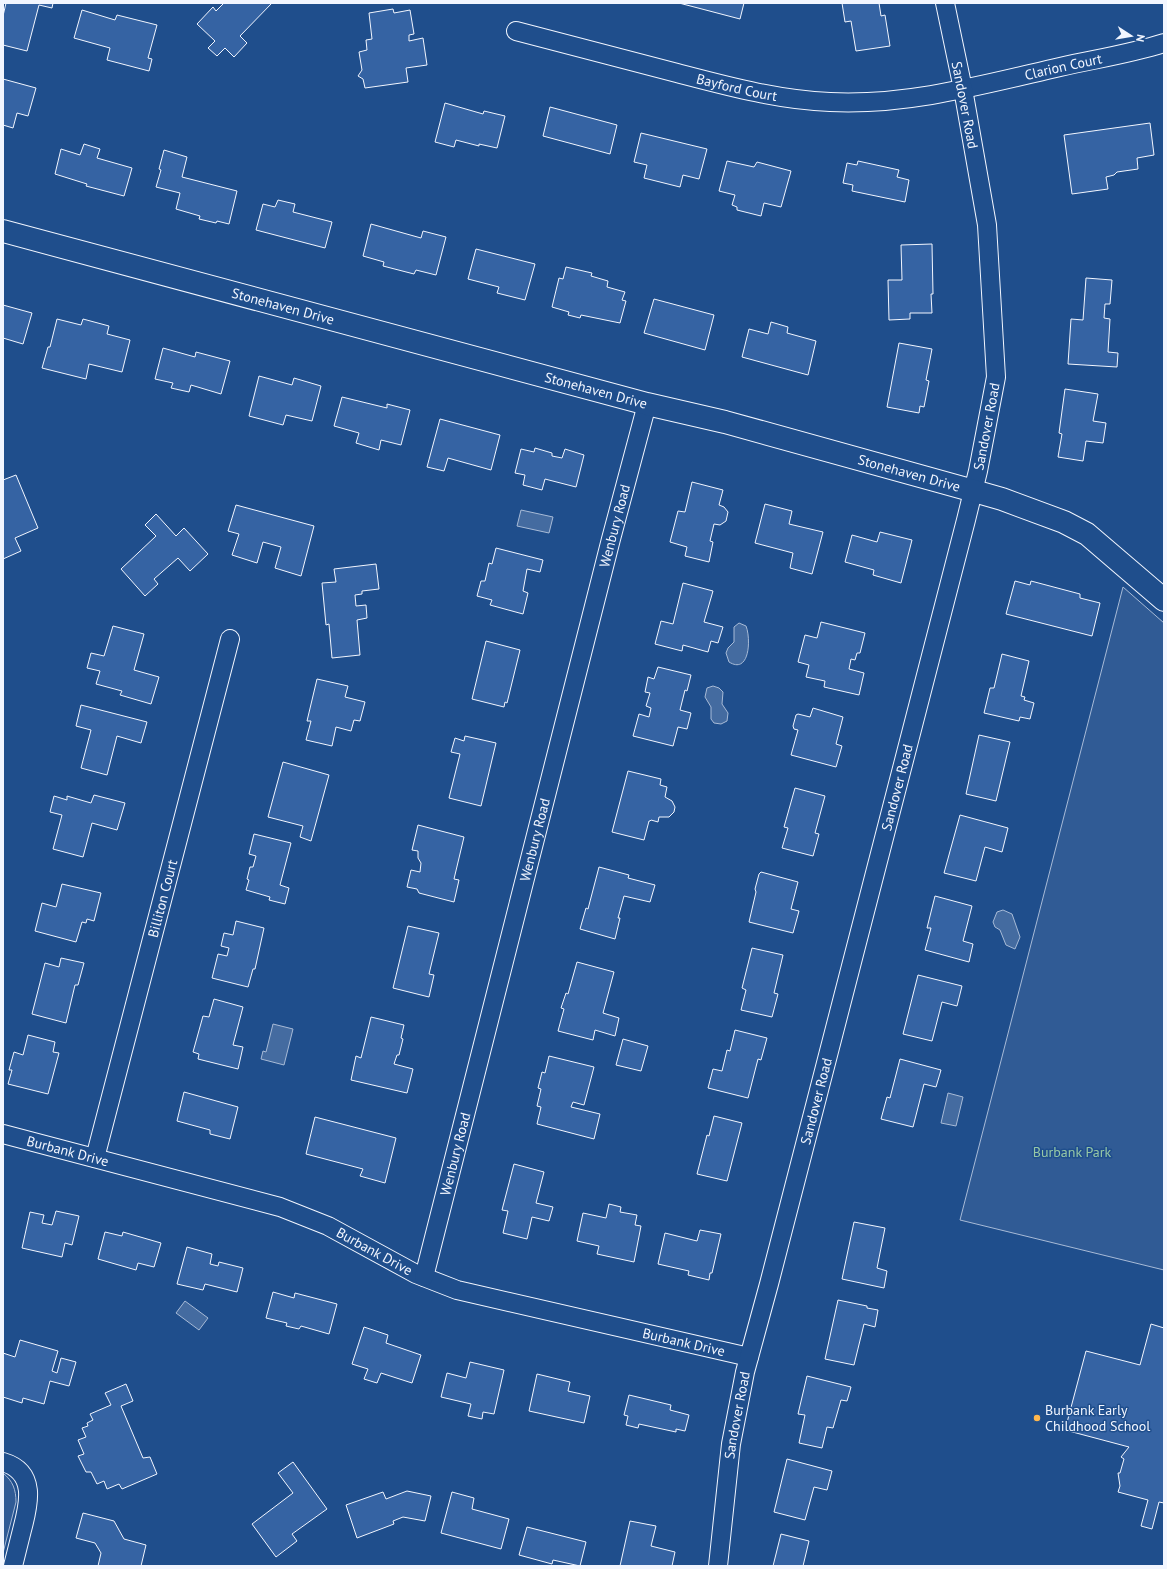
<svg xmlns="http://www.w3.org/2000/svg" width="1167" height="1569" font-family="'PT Sans',sans-serif">
<rect width="100%" height="100%" fill="#1f4e8c"/>
<!-- green -->
<g fill="#305b95" stroke="#a8bbd7">
<polygon points="1123,587 1164,623 1164,1270 960,1220"/>
<path d="M3,1473C13,1481 16,1490 16,1502L3,1553Z"/>
</g>
<!-- water -->
<g fill="#446ba0" stroke="#a8bbd7">
<polygon points="521,510 553,517 549,533 517,526"/>
<path d="M739,623L746,626C751,638 750,675 729,662L726,653L728,648L734,642V627Z"/>
<polygon points="713,686 719,688 723,692 722,704 728,713 727,721 721,724 714,723 711,719 711,707 705,697 707,688"/>
<polygon points="1003,910 1012,914 1020,937 1015,949 1006,945 1000,930 995,927 993,922 997,912"/>
<polygon points="273,1024 293,1029 284,1065 261,1059 263,1051 266,1052"/>
<polygon points="948,1093 963,1097 956,1126 941,1123"/>
<polygon points="185,1301 208,1318 199,1330 176,1313"/>
</g>
<!-- building -->
<g fill="#3563a3" stroke="#f2f6ff">
<polygon points="6,3 53,3 52,8 39,5 27,51 3,45 3,16"/>
<polygon points="224,3 272,3 240,36 247,43 234,57 225,48 217,56 208,48 215,41 197,24 213,7 216,11"/>
<polygon points="679,3 744,3 740,19"/>
<polygon points="842,3 879,3 881,16 885,15 890,46 856,51 851,21 845,22"/>
<polygon points="393,9 394,13 410,10 414,34 409,35 409,41 423,38 427,65 406,68 408,82 365,88 363,79 358,76 362,70 359,52 367,50 366,40 372,39 369,13"/>
<polygon points="82,10 115,20 117,15 157,25 148,58 152,59 149,71 107,60 110,48 74,38"/>
<polygon points="3,79 36,88 28,116 17,113 13,128 3,125"/>
<polygon points="445,103 483,114 484,111 505,116 497,148 479,144 479,146 456,140 454,147 435,142"/>
<polygon points="550,107 617,125 610,154 543,136"/>
<polygon points="1150,123 1154,155 1137,158 1138,169 1117,172 1114,175 1106,177 1108,189 1072,194 1064,135"/>
<polygon points="641,133 707,149 699,179 683,175 680,187 644,178 647,165 634,162"/>
<polygon points="84,144 100,149 97,158 132,168 124,196 86,186 87,184 55,174 61,149 80,155"/>
<polygon points="164,150 187,157 182,177 237,191 229,224 217,221 216,223 199,219 200,216 176,209 180,193 156,187 161,170 159,169"/>
<polygon points="727,161 754,167 757,162 791,171 781,207 764,203 761,216 737,210 737,207 732,205 735,195 719,191"/>
<polygon points="858,161 899,170 897,177 909,180 905,202 852,191 853,185 843,183 847,163 857,165"/>
<polygon points="278,200 295,204 293,212 332,222 325,248 256,230 263,204 275,207"/>
<polygon points="371,224 421,238 423,231 446,237 436,275 416,270 414,274 383,266 384,262 363,256"/>
<polygon points="932,244 933,294 931,294 932,313 910,313 910,319 889,320 888,280 902,280 901,245"/>
<polygon points="476,249 535,264 525,300 497,293 499,287 468,279"/>
<polygon points="566,267 592,273 591,276 608,281 607,287 625,292 622,300 626,301 620,323 581,315 580,318 568,315 569,312 552,307 559,278 563,279"/>
<polygon points="1086,278 1112,280 1110,304 1105,304 1104,318 1110,319 1108,352 1118,353 1117,367 1068,364 1071,319 1083,320"/>
<polygon points="654,299 714,315 705,350 644,333"/>
<polygon points="3,305 32,313 23,344 3,338"/>
<polygon points="57,319 81,325 83,319 109,326 107,334 130,340 122,372 89,364 86,379 42,368 48,347 50,347"/>
<polygon points="771,322 788,327 787,333 816,341 808,375 742,357 749,329 768,334"/>
<polygon points="899,343 932,349 926,380 929,381 924,407 920,406 919,413 887,407"/>
<polygon points="163,348 195,357 196,352 230,361 221,394 191,385 189,392 171,388 173,383 155,379"/>
<polygon points="259,376 292,385 294,378 321,386 312,421 286,415 283,425 249,416"/>
<polygon points="1065,389 1098,394 1093,421 1106,423 1103,443 1086,441 1083,461 1058,457 1062,434 1059,433"/>
<polygon points="342,397 387,408 387,404 410,410 401,445 381,440 379,450 356,443 359,433 334,426"/>
<polygon points="440,419 500,435 491,470 448,458 444,471 427,467"/>
<polygon points="535,448 552,453 552,456 562,458 565,449 584,455 576,487 545,479 542,490 523,485 525,475 515,473 521,449 534,452"/>
<polygon points="16,475 38,528 15,538 21,551 3,559 3,480"/>
<polygon points="692,482 723,490 719,505 724,507 728,512 726,521 720,525 714,524 710,541 713,542 709,562 685,556 687,547 670,542 678,511 685,512"/>
<polygon points="765,504 792,511 789,524 823,532 812,574 790,568 793,553 755,543"/>
<polygon points="236,505 314,526 301,576 275,568 281,547 263,542 257,563 232,555 239,534 228,531"/>
<polygon points="156,514 176,536 184,528 208,554 190,571 178,558 154,579 158,584 145,596 121,569 156,536 145,525"/>
<polygon points="880,532 912,540 901,583 873,575 874,570 845,562 852,535 877,542"/>
<polygon points="496,548 543,560 540,572 527,569 523,591 528,593 523,614 490,605 492,600 477,596 481,581 485,581 489,563 492,564"/>
<polygon points="376,564 379,589 362,591 362,594 355,595 356,606 366,605 367,618 357,620 360,655 332,658 329,624 326,625 322,583 336,582 334,569"/>
<polygon points="1015,581 1030,585 1031,581 1080,594 1080,598 1100,603 1092,636 1006,614"/>
<polygon points="683,583 713,591 704,622 723,627 718,643 711,641 708,652 683,645 682,651 655,644 661,621 673,624"/>
<polygon points="821,622 865,633 860,653 857,653 855,660 851,659 849,669 864,673 859,695 824,687 825,681 806,677 809,665 798,662 805,635 817,638"/>
<polygon points="113,626 144,634 134,670 159,677 151,704 120,695 122,691 96,684 100,671 87,668 91,653 104,656"/>
<polygon points="486,641 520,650 507,703 505,702 504,707 472,699"/>
<polygon points="1002,654 1029,661 1021,696 1025,697 1024,700 1034,703 1030,719 1020,717 1019,721 984,713 990,688 994,688"/>
<polygon points="658,667 691,675 687,691 685,690 680,710 691,713 687,729 678,727 673,746 633,736 639,714 649,717 651,708 646,706 650,693 645,692 648,677 654,679"/>
<polygon points="317,679 348,686 345,697 365,702 360,721 354,720 351,731 336,727 332,746 306,740 311,721 307,721"/>
<polygon points="81,705 147,722 141,743 117,736 107,775 81,768 91,730 76,726"/>
<polygon points="813,708 843,717 836,744 842,746 836,767 791,755 798,730 794,729 793,726 796,715 798,714 810,717"/>
<polygon points="979,735 1010,742 996,801 966,794"/>
<polygon points="465,736 496,743 481,806 449,798 460,754 451,752 455,738 464,741"/>
<polygon points="283,762 329,775 311,841 300,837 303,826 268,817"/>
<polygon points="628,771 661,779 660,785 667,787 665,797 672,801 675,807 674,812 669,817 659,817 658,822 651,820 650,821 649,821 644,840 612,832"/>
<polygon points="795,788 825,796 815,833 819,834 813,856 782,848 788,828 784,827"/>
<polygon points="94,795 125,803 117,830 92,823 83,857 53,849 62,815 50,812 54,796 67,800 67,796 91,803"/>
<polygon points="960,815 1008,828 1002,852 985,847 976,881 944,873"/>
<polygon points="418,825 464,837 454,879 459,880 454,902 419,893 417,889 407,887 411,870 420,872 421,863 418,858 418,851 412,850"/>
<polygon points="254,834 291,843 280,885 289,888 285,904 269,900 270,897 246,890 249,880 247,879 250,867 253,867 256,856 249,854"/>
<polygon points="599,867 629,875 628,878 655,885 650,902 624,896 618,918 620,918 615,939 580,929 586,908 588,909"/>
<polygon points="761,872 798,882 791,909 799,911 793,933 749,922 756,892 755,889 759,874"/>
<polygon points="62,884 101,893 94,921 87,919 86,923 82,922 76,942 35,931 42,903 56,907"/>
<polygon points="935,896 972,906 963,941 973,944 969,962 925,950 931,928 927,928"/>
<polygon points="236,921 264,928 255,969 253,969 248,987 212,978 218,954 227,956 229,948 221,946 224,933 233,935"/>
<polygon points="408,926 439,933 429,974 434,975 429,997 393,988"/>
<polygon points="752,948 783,955 774,993 778,994 772,1017 741,1010 746,990 742,988"/>
<polygon points="61,958 84,963 78,985 75,985 66,1023 32,1014 45,963 59,967"/>
<polygon points="577,962 614,972 603,1013 619,1018 615,1036 595,1030 593,1040 558,1031 564,1009 561,1008 566,993 568,994"/>
<polygon points="918,975 962,986 957,1006 942,1002 932,1041 903,1034"/>
<polygon points="214,999 243,1007 233,1045 243,1047 238,1069 198,1059 199,1054 193,1052 203,1016 209,1017"/>
<polygon points="371,1017 404,1025 401,1038 403,1039 399,1055 397,1055 394,1064 413,1069 407,1093 351,1080 356,1056 361,1058"/>
<polygon points="735,1030 767,1038 761,1060 758,1059 748,1098 708,1088 713,1069 722,1071 727,1050 730,1051"/>
<polygon points="28,1035 55,1042 53,1052 59,1053 48,1094 8,1084 12,1070 9,1070 14,1052 23,1055"/>
<polygon points="623,1039 648,1046 641,1071 616,1065"/>
<polygon points="549,1056 594,1067 584,1105 573,1102 571,1107 600,1114 594,1139 537,1124 541,1107 537,1106 541,1089 538,1088 542,1072 545,1073"/>
<polygon points="900,1059 941,1070 936,1087 924,1084 913,1127 881,1119 887,1097 890,1098"/>
<polygon points="184,1092 238,1107 230,1139 210,1134 210,1130 177,1121"/>
<polygon points="714,1116 742,1123 727,1181 697,1174 707,1135 709,1136"/>
<polygon points="315,1117 396,1138 385,1183 360,1176 363,1169 306,1154"/>
<polygon points="514,1164 544,1172 536,1203 553,1207 549,1221 532,1217 527,1239 503,1233 508,1211 502,1210"/>
<polygon points="609,1204 621,1207 620,1212 637,1215 635,1225 641,1226 634,1262 597,1254 599,1246 577,1241 583,1213 606,1218"/>
<polygon points="56,1211 79,1216 72,1245 65,1243 62,1257 22,1248 30,1212 44,1215 42,1223 52,1225"/>
<polygon points="854,1222 885,1228 877,1268 887,1271 884,1288 842,1279"/>
<polygon points="700,1230 721,1234 712,1273 710,1273 709,1280 688,1275 689,1271 658,1264 665,1233 697,1241"/>
<polygon points="105,1232 122,1236 123,1232 161,1243 154,1267 138,1263 136,1270 98,1259"/>
<polygon points="187,1247 212,1254 210,1264 218,1266 219,1262 243,1268 237,1292 205,1284 203,1290 177,1284"/>
<polygon points="273,1292 294,1298 295,1293 337,1304 329,1334 301,1326 299,1329 286,1326 287,1323 266,1318"/>
<polygon points="838,1300 867,1306 867,1308 878,1310 875,1327 864,1324 854,1365 825,1359"/>
<polygon points="1151,1324 1164,1328 1164,1503 1159,1502 1152,1529 1141,1526 1148,1500 1118,1492 1120,1486 1118,1473 1120,1473 1124,1459 1121,1457 1129,1447 1065,1430 1086,1351 1140,1365"/>
<polygon points="364,1327 388,1335 386,1343 421,1355 412,1383 381,1373 377,1383 364,1379 368,1369 352,1364"/>
<polygon points="20,1340 58,1351 52,1371 57,1373 61,1358 76,1362 69,1386 50,1381 44,1404 23,1398 22,1403 3,1397 3,1353 15,1357"/>
<polygon points="470,1362 504,1370 494,1414 483,1412 482,1419 468,1416 471,1404 441,1397 447,1373 466,1378"/>
<polygon points="537,1374 570,1382 568,1391 590,1396 584,1423 529,1411"/>
<polygon points="807,1376 851,1387 847,1401 841,1400 833,1428 827,1427 822,1448 799,1443 805,1415 798,1414"/>
<polygon points="126,1384 133,1401 121,1406 143,1458 150,1457 157,1474 122,1489 119,1484 107,1489 104,1481 97,1484 91,1472 86,1472 78,1456 84,1454 78,1440 86,1437 82,1428 88,1426 87,1423 93,1420 90,1414 111,1405 105,1393"/>
<polygon points="629,1395 671,1405 670,1410 689,1415 685,1431 676,1429 676,1432 639,1424 638,1428 626,1425 628,1416 624,1415"/>
<polygon points="787,1459 832,1471 827,1490 814,1487 805,1520 774,1512"/>
<polygon points="293,1462 327,1509 292,1534 297,1541 276,1557 252,1524 293,1493 278,1473"/>
<polygon points="407,1491 431,1496 425,1521 403,1517 393,1521 394,1524 357,1538 346,1505 383,1492 386,1499"/>
<polygon points="452,1492 474,1498 472,1509 509,1519 501,1549 441,1533"/>
<polygon points="83,1513 114,1521 124,1539 146,1545 141,1566 98,1566 101,1553 95,1543 76,1538"/>
<polygon points="630,1521 656,1526 651,1546 675,1552 672,1566 620,1566"/>
<polygon points="527,1527 586,1542 580,1566 553,1560 552,1564 519,1555"/>
<polygon points="781,1534 809,1541 803,1566 773,1566"/>
</g>
<g fill="none" stroke-linecap="round" stroke-linejoin="round">
<defs>
<g id="street">
<path id="s1" d="M516,31C569,45 623,59 677,73C727,86 778,100 830,102C907,106 986,84 1060,67C1095,59 1130,54 1164,43"/>
<path id="s2" d="M3,1134L280,1207L328,1226L416,1274L457,1290L749,1357"/>
<path id="s3" d="M95,1158L230,639"/>
<path id="s4" d="M424,1277L611,539L647,404"/>
<path d="M3,1462C37,1472 29,1504 22,1530C19,1542 16,1554 13,1566"/>
<path id="s5" d="M718,1566L731,1444L745,1372L769,1284L966,520L978,471L996,377L987,225L963,89L945,3"/>
</g>
<g id="secondary">
<path id="s6" d="M3,231L647,404L725,422L974,491L1002,499L1064,522L1087,534L1164,600"/>
</g>
</defs>
<!-- street casing -->
<use href="#street" stroke="#f2f6ff" stroke-width="20"/>
<!-- secondary casing -->
<use href="#secondary" stroke="#f2f6ff" stroke-width="24"/>
<!-- street -->
<use href="#street" stroke="#1f4e8c" stroke-width="18"/>
<!-- secondary -->
<use href="#secondary" stroke="#1f4e8c" stroke-width="22"/>
</g>
<!-- markers -->
<circle fill="#ffb74d" stroke="#1f4e8c" stroke-width="1.5" cx="1037" cy="1418" r="4"/>
<g text-anchor="middle" stroke-width="3" stroke-linejoin="round" paint-order="stroke">
<!-- street labels -->
<g font-size="14" fill="#f2f6ff" stroke="#1f4e8c">
<text dy="5" stroke="none"><textPath href="#s1" startOffset="559">Clarion Court</textPath></text>
<text dy="5" stroke="none"><textPath href="#s1" startOffset="228">Bayford Court</textPath></text>
<text transform="translate(965 105) rotate(79)" y="5">Sandover Road</text>
<text dy="5" stroke="none"><textPath href="#s6" startOffset="290">Stonehaven Drive</textPath></text>
<text dy="5" stroke="none"><textPath href="#s6" startOffset="614">Stonehaven Drive</textPath></text>
<text dy="5" stroke="none"><textPath href="#s5" startOffset="1172">Sandover Road</textPath></text>
<text dy="5" stroke="none"><textPath href="#s6" startOffset="938">Stonehaven Drive</textPath></text>
<text dy="5" stroke="none"><textPath href="#s4" startOffset="775">Wenbury Road</textPath></text>
<text dy="5" stroke="none"><textPath href="#s5" startOffset="800">Sandover Road</textPath></text>
<text dy="5" stroke="none"><textPath href="#s4" startOffset="451">Wenbury Road</textPath></text>
<text dy="5" stroke="none"><textPath href="#s3" startOffset="268">Billiton Court</textPath></text>
<text dy="5" stroke="none"><textPath href="#s5" startOffset="476">Sandover Road</textPath></text>
<text dy="5" stroke="none"><textPath href="#s2" startOffset="67">Burbank Drive</textPath></text>
<text dy="5" stroke="none"><textPath href="#s4" startOffset="127">Wenbury Road</textPath></text>
<text dy="5" stroke="none"><textPath href="#s2" startOffset="391">Burbank Drive</textPath></text>
<text dy="5" stroke="none"><textPath href="#s2" startOffset="715">Burbank Drive</textPath></text>
<text dy="5" stroke="none"><textPath href="#s5" startOffset="152">Sandover Road</textPath></text>
</g>
<!-- park labels -->
<g font-size="14" fill="#97c8a6" stroke="#1f4e8c">
<text x="1072" y="1157">Burbank Park</text>
</g>
<!-- poi labels -->
<g font-size="14" fill="#f2f6ff" stroke="#1f4e8c" text-anchor="start">
<text x="1045" y="1415">Burbank Early<tspan x="1045" dy="16">Childhood School</tspan></text>
</g>
</g>
<!-- border -->
<rect width="1167" height="1569" fill="none" stroke="#f2f6ff" stroke-width="8"/>
<!-- north arrow -->
<g transform="translate(1131 36) rotate(102)" stroke="#1f4e8c" stroke-width="3" paint-order="stroke">
<path d="M0-3L7 15L0 10L-7 15Z" fill="#f2f6ff"/>
<text y="-6" font-size="11" font-weight="bold" text-anchor="middle" fill="#f2f6ff">N</text>
</g>
</svg>
